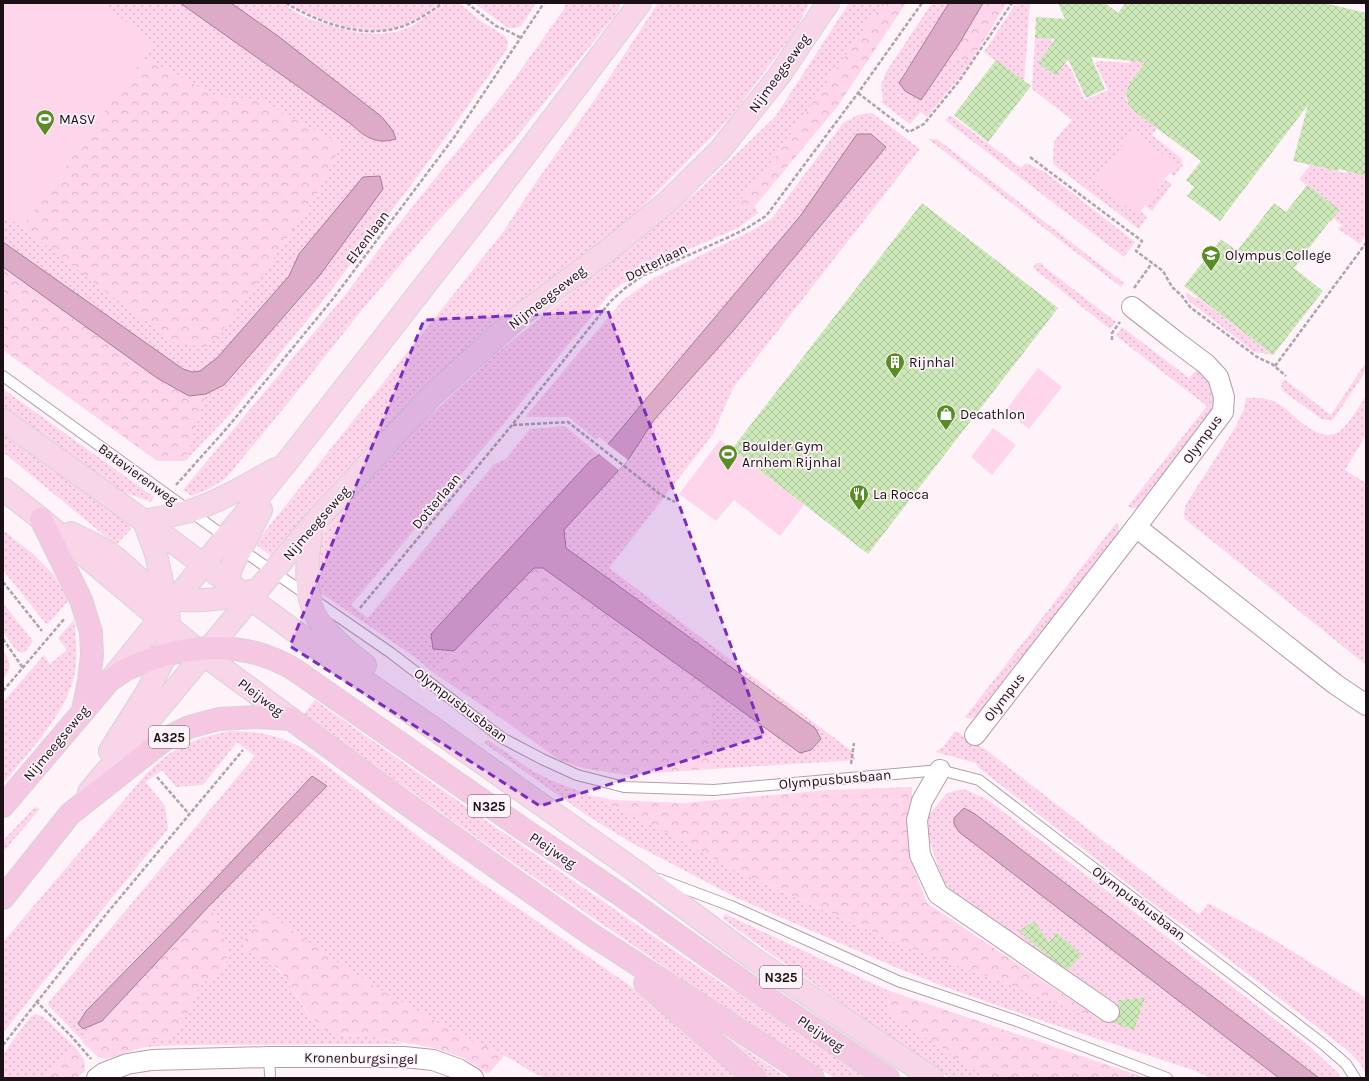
<svg xmlns="http://www.w3.org/2000/svg" width="1369" height="1081" font-family="Karla,sans-serif">
<defs>
<pattern id="grass-dots" width="8" height="8" patternUnits="userSpaceOnUse"><rect width="8" height="8" fill="#fed5eb"/><path d="M2 2h.1M6 6h.1" fill="none" stroke="#d9b6c9" stroke-width="1.8" stroke-linecap="round"/></pattern>
<pattern id="forest-crowns" width="20" height="18" patternUnits="userSpaceOnUse"><rect width="20" height="18" fill="#fed5eb"/><path d="M2 6a3 3 0 1 1 6 0M12 15a3 3 0 1 1 6 0" fill="none" stroke="#d9b6c9"/></pattern>
<pattern id="building-cross-hatch" width="8" height="8" patternUnits="userSpaceOnUse"><rect width="8" height="8" fill="#cde8b9"/><path d="M0 0l8 8M0 8l8-8" fill="none" stroke="#afc69e"/></pattern>
</defs>
<rect width="100%" height="100%" fill="#fff3fa"/>
<!-- grass -->
<g fill="url(#grass-dots)">
<path d="M101,3H180L351,124C365,137 370,140 389,141L382,117L278,36L231,3H282L304,17L338,28L360,33L378,34L395,32L412,26L446,3H459L481,21L505,36L508,42L507,49L458,120L420,173L322,302L233,411L185,461L206,394L224,385L320,275L299,254L289,276L217,358L200,371L192,372L183,369L3,242V213L177,344L263,274L317,194L341,145L258,99L221,98L143,58L154,43Z"/>
<path d="M290,3H440C429,10 418,19 406,24C372,40 320,22 290,3Z"/>
<polygon points="474,3 536,3 521,26 515,28 508,28"/>
<polygon points="566,3 622,3 616,14 514,140 436,223 361,311 292,398 226,478 209,489 192,496 183,490 346,294 385,241 510,85 564,9"/>
<polygon points="658,3 809,3 796,30 730,118 631,218 418,400 360,456 271,556 255,544 503,232 536,182 596,98"/>
<polygon points="849,3 882,3 761,177 733,209 755,206 758,213 738,228 647,267 612,291 506,421 351,605 368,618 494,464 506,459 530,429 565,426 599,455 590,461 431,634 433,649 454,651 435,674 412,655 315,589 318,548 323,533 333,518 402,441 497,353 700,189 775,117"/>
<polygon points="932,3 949,3 901,78 940,71 950,58 971,61 961,75 927,117 921,112 910,124 881,102 883,100 881,85 886,72"/>
<polygon points="1016,3 1030,3 1024,83 984,52"/>
<path d="M1035,38L1052,39L1051,46L1038,63L1056,76L1065,63L1070,67L1085,100L1108,90L1095,63L1099,61L1130,63L1132,44L1162,55C1148,67 1112,88 1132,109C1139,117 1149,122 1157,128L1152,135L1181,158L1183,165L1174,176L1170,173L1176,165L1133,132L1138,215L1141,212L1147,217L1139,229L1053,164L1054,141L1072,120L1032,89Z"/>
<polygon points="872,113 920,149 733,388 713,434 609,568 853,752 855,760 713,769 713,710 708,687 800,753 815,728 566,548 564,530 628,460 654,420 734,330 886,147 871,134 857,134 801,215 608,444 599,437 596,440 569,417 525,417 623,300 654,278 753,230 772,218 843,123 858,115"/>
<polygon points="950,115 1021,168 1026,163 1045,172 1135,242 1124,257 945,120"/>
<polygon points="928,139 937,139 1124,283 1121,287"/>
<polygon points="1311,165 1346,173 1347,171 1366,176 1366,235 1360,244 1338,229 1342,225 1333,218 1339,210 1299,179"/>
<polygon points="1165,180 1172,184 1152,211 1145,206"/>
<polygon points="1036,263 1042,263 1043,266 1116,322 1110,329 1033,268"/>
<polygon points="1187,292 1195,299 1197,297 1273,355 1254,352 1189,301 1186,295"/>
<path d="M1122,327L1189,378L1198,368C1210,381 1219,393 1211,411L1138,507L1133,509L1128,506L1207,406L1116,336Z"/>
<path d="M1366,362V371L1332,421L1322,419L1284,392C1280,388 1281,384 1284,379L1331,415Z"/>
<polygon points="3,389 154,497 151,502 123,492 3,408"/>
<path d="M1366,396V435L1345,470L1366,483V665L1185,519L1184,513L1186,504L1235,428L1244,409L1246,398C1258,397 1269,398 1279,404C1296,415 1315,442 1337,433C1346,429 1360,405 1366,396Z"/>
<polygon points="3,432 116,513 130,526 131,529 116,545 3,452"/>
<polygon points="1117,522 1118,525 1119,531 977,715 971,719 965,717"/>
<polygon points="3,530 33,554 54,575 69,600 47,625 3,570"/>
<polygon points="3,603 33,641 25,652 21,653 14,648 3,631"/>
<path d="M74,620C76,637 78,654 75,672C67,714 29,751 3,784V702L44,655L50,664L67,650L58,638Z"/>
<path d="M3,650C11,663 12,668 3,680Z"/>
<polygon points="315,700 485,820 717,980 873,1078 834,1078 704,994 470,833 303,715"/>
<path d="M231,731C264,732 285,736 313,755L453,863L629,985L745,1078H546C530,1073 518,1062 503,1055C421,1016 337,968 266,910L243,949C251,953 273,964 279,971C295,988 305,1019 326,1030C338,1037 354,1035 368,1036C380,1038 392,1041 404,1044L186,1045L155,1046L141,1048L150,1040L169,1039L173,1036L187,1014L201,983L223,972L229,952L210,905L327,786L312,776L202,893L83,1029L102,1021L83,1041L48,1005L49,1002L255,756L237,742L203,785L176,787L162,770L146,782L165,806L168,829L36,991L3,1033V942L147,773C155,766 163,758 172,752C189,740 211,735 231,731Z"/>
<polygon points="955,731 985,749 1199,915 1208,903 1276,941 1366,998 1366,1075 1360,1063 1346,1049 1189,929 1160,909 979,768 976,763 935,752 943,747"/>
<polygon points="488,740 531,770 550,780 589,795 666,832 730,868 803,901 895,942 992,978 1101,1020 1119,1005 952,894 941,877 927,831 928,816 947,793 964,789 988,800 1307,1044 1338,1073 1341,1078 1319,1078 975,814 964,808 959,832 1279,1078 1210,1078 1193,1070 1034,1018 956,991 895,967 737,898 630,842 588,816 484,743"/>
<polygon points="35,807 40,809 3,852 3,841"/>
<polygon points="725,914 887,990 890,1014 987,1078 950,1078 904,1047 753,941 722,918"/>
<polygon points="36,1014 44,1017 76,1048 45,1078 3,1078 3,1054 31,1016"/>
<polygon points="694,1015 788,1078 766,1078 692,1017"/>
</g>
<!-- forest -->
<g fill="url(#forest-crowns)">
<polygon points="882,3 906,3 837,107 755,206 732,209 761,177"/>
<polygon points="983,3 1007,3 971,61 950,58"/>
<polygon points="143,58 221,98 258,99 341,145 317,194 263,274 217,338 205,347 177,344 114,298 22,227"/>
<polygon points="3,267 157,378 190,396 206,394 185,461 157,461 3,350"/>
<polygon points="534,568 543,568 708,687 713,710 713,769 625,775 583,768 561,761 498,716 435,674 454,651"/>
<polygon points="912,787 912,804 908,827 913,866 927,903 1101,1020 992,978 895,942 730,868 666,832 589,795 613,800 683,803 828,790"/>
<polygon points="210,905 229,952 223,972 201,983 187,1014 176,1033 169,1039 150,1040 141,1048 106,1059 98,1057 82,1042"/>
<path d="M266,909C336,967 421,1016 503,1055L502,1059L488,1074L463,1058L434,1048L367,1036L336,1034L327,1031L320,1026L311,1017L279,969L243,949L244,941Z"/>
<polygon points="887,990 1146,1078 987,1078 890,1014"/>
<polygon points="76,1048 84,1059 85,1071 76,1078 45,1078"/>
</g>
<!-- pitch -->
<g fill="#fed5eb">
<polygon points="3,3 101,3 154,43 22,227 3,213"/>
<polygon points="1133,132 1176,165 1138,215 1094,182"/>
<polygon points="1038,368 1062,387 1029,429 1005,411"/>
<polygon points="993,428 1016,445 992,475 971,457"/>
<polygon points="720,440 804,505 780,536 734,500 716,521 679,494"/>
</g>
<!-- water -->
<g fill="#ddabc7" stroke="#a27c92">
<path d="M180,3H231L278,36L382,117L393,131L396,139C376,145 365,137 351,124Z"/>
<polygon points="949,3 983,3 959,44 921,100 905,91 899,83"/>
<polygon points="857,134 871,134 886,147 734,330 654,420 628,460 564,530 566,548 815,728 821,739 811,750 800,753 543,568 534,568 454,651 433,649 431,634 590,461 599,455 801,215"/>
<polygon points="380,176 383,189 320,275 224,385 206,394 189,396 157,378 3,267 3,242 183,369 192,372 200,371 217,358 289,276 299,254 363,177"/>
<polygon points="312,776 327,786 210,905 102,1021 83,1029 78,1024 86,1011 202,893"/>
<polygon points="964,808 975,814 1319,1078 1279,1078 959,832 954,824 954,818"/>
</g>
<!-- pier -->
<polygon fill="#fff3fa" points="606,443 628,460 619,470 598,453"/>
<!-- building -->
<g fill="url(#building-cross-hatch)">
<polygon points="1058,3 1105,3 1118,13 1125,3 1325,3 1366,13 1366,176 1339,169 1338,171 1293,161 1308,105 1220,221 1187,196 1194,187 1186,180 1201,161 1135,112 1128,104 1126,92 1129,85 1145,62 1091,57 1105,89 1086,98 1068,59 1056,76 1038,63 1055,39 1035,38 1036,17 1065,19"/>
<polygon points="996,60 1031,86 988,142 954,115"/>
<polygon points="1307,185 1340,210 1330,222 1329,222 1294,268 1323,291 1273,355 1184,286 1221,239 1237,251 1274,203 1286,212"/>
<polygon points="922,203 1058,308 868,554 732,449"/>
<polygon points="1034,921 1049,942 1057,933 1082,955 1068,970 1049,957 1019,931"/>
<polygon points="1145,998 1134,1030 1113,1023 1118,1019 1120,1013 1120,1007 1117,1005 1119,1000"/>
</g>
<g fill="none" stroke-linecap="round" stroke-linejoin="round">
<defs>
<g id="service">
<polyline points="3,376 227,538"/>
<polyline points="239,548 391,653 502,738 542,759 577,775 624,787 714,790 940,770 979,780 1323,1044 1346,1064 1355,1078"/>
<polyline points="659,879 731,906 898,981 1017,1021 1167,1078"/>
<polyline points="269,1057 270,1075"/>
</g>
<g id="minor">
<polyline points="1136,527 1335,684 1366,705"/>
<polyline points="975,735 1136,527 1223,412 1224,397 1218,377 1206,364 1174,340 1132,307"/>
<polyline points="940,770 922,801 917,820 920,855 938,894 1109,1012"/>
<polyline points="97,1078 104,1073 127,1064 152,1060 269,1057 404,1057 433,1060 458,1069 473,1078"/>
</g>
<g id="primary">
<polyline points="3,420 144,521 345,668 420,719 634,870 754,959 932,1078"/>
<polyline points="3,489 41,519 196,649 291,719"/>
<path d="M144,521C159,518 175,515 190,511C221,501 248,484 276,469"/>
<path d="M312,525C301,597 305,620 365,665"/>
<path d="M71,533C86,540 103,548 116,558C130,569 150,592 167,597C188,604 231,599 251,591"/>
<polyline points="225,596 231,568 261,510"/>
<polyline points="111,679 286,463 479,216 640,3"/>
<polyline points="110,751 147,692 166,655 169,626 168,609 156,554 144,521"/>
<polyline points="89,792 312,525 431,396 517,318 611,248 667,202 720,150 779,76 828,3"/>
</g>
<g id="trunk">
<polyline points="41,519 81,600 91,632 92,655 89,681 83,710"/>
<path d="M3,806L109,681C115,677 122,671 129,668C177,646 234,639 282,663C294,668 305,677 315,684L523,829L618,893L745,983L888,1078"/>
<polyline points="3,898 70,814 164,740 189,727 219,719 257,717 291,719 404,802 589,933 813,1078"/>
<polyline points="645,983 755,1078"/>
</g>
</defs>
<!-- service casing -->
<use href="#service" stroke="#b79caa" stroke-width="12"/>
<!-- minor casing -->
<use href="#minor" stroke="#b79caa" stroke-width="22"/>
<!-- primary casing -->
<use href="#primary" stroke="#d6d4d5" stroke-width="24"/>
<!-- trunk casing -->
<use href="#trunk" stroke="#d6d4d5" stroke-width="24"/>
<!-- path -->
<g stroke="#aea3aa" stroke-width="2.5" stroke-dasharray="4 2" stroke-linecap="butt">
<path d="M286,3C319,23 367,41 406,25C419,20 431,11 443,3"/>
<polyline points="467,3 496,26 510,32 521,38"/>
<polyline points="858,93 909,132 924,124 959,81 1012,3"/>
<polyline points="1030,157 1142,241 1136,251 1163,271 1172,287 1182,296 1190,307 1257,357 1272,364 1286,376"/>
<polyline points="1134,288 1152,263"/>
<polyline points="1112,340 1112,333 1120,322"/>
<polyline points="1275,366 1366,243"/>
<polyline points="513,425 568,422 661,495 675,502"/>
<polyline points="176,485 227,428 332,300 455,136 544,3"/>
<polyline points="3,582 42,631"/>
<polyline points="360,608 512,425 610,302 624,289 642,276 729,237 747,228 766,216 858,93 922,3"/>
<polyline points="3,639 23,668"/>
<polyline points="3,691 65,618"/>
<polyline points="851,764 854,743"/>
<polyline points="157,777 189,814"/>
<polyline points="36,1001 71,1036 91,1059"/>
<polyline points="3,1045 108,912 243,750"/>
</g>
<!-- service -->
<use href="#service" stroke="#fff" stroke-width="10"/>
<!-- minor -->
<use href="#minor" stroke="#fff" stroke-width="20"/>
<!-- primary -->
<use href="#primary" stroke="#f8d5e9" stroke-width="22"/>
<!-- trunk -->
<use href="#trunk" stroke="#f6c7e2" stroke-width="22"/>
</g>
<!-- marked area -->
<path fill="#7b2cbf" fill-opacity="0.2" stroke="#7b2cbf" stroke-width="3" stroke-dasharray="8 5" stroke-linejoin="round" d="M608,311L764,736L540,806L290,646L424,320Z"/>
<!-- icons -->
<defs>
<symbol id="stadium-pin" viewBox="-11 -11 22 30"><path d="M0 17L-7.5 6A9.5 9.5 0 1 1 7.5 6Z" fill="#598c24" stroke="#fff3fa"/><path d="M0-5a6.5 5 0 1 0 0 10a6.5 5 0 1 0 0-10ZM-3.5-1.8h7v3.6h-7Z" fill="#fff"/></symbol>
<symbol id="university-pin" viewBox="-11 -11 22 30"><path d="M0 17L-7.5 6A9.5 9.5 0 1 1 7.5 6Z" fill="#598c24" stroke="#fff3fa"/><path d="M0-5L7-2L0 1L-7-2ZM-4 1L0 2.5L4 1V4Q0 6-4 4Z" fill="#fff"/></symbol>
<symbol id="building-pin" viewBox="-11 -11 22 30"><path d="M0 17L-7.5 6A9.5 9.5 0 1 1 7.5 6Z" fill="#598c24" stroke="#fff3fa"/><path d="M-4-6H4V6H1V3H-1V6H-4ZM-2.5-4.3h1.7v1.8h-1.7ZM.8-4.3h1.7v1.8H.8ZM-2.5-1h1.7V.8h-1.7ZM.8-1h1.7V.8H.8Z" fill="#fff"/></symbol>
<symbol id="shop-pin" viewBox="-11 -11 22 30"><path d="M0 17L-7.5 6A9.5 9.5 0 1 1 7.5 6Z" fill="#598c24" stroke="#fff3fa"/><path d="M-5-2.5h2.3a2.7 3.5 0 0 1 5.4 0H5L5.5 6h-11ZM-1.5-2.5h3a1.5 2.3 0 0 0-3 0Z" fill="#fff"/></symbol>
<symbol id="restaurant-pin" viewBox="-11 -11 22 30"><path d="M0 17L-7.5 6A9.5 9.5 0 1 1 7.5 6Z" fill="#598c24" stroke="#fff3fa"/><path d="M-5-6h1v4h1v-4h1v4h1v-4h1v5L-1.5 .5V6h-2V.5L-5-1ZM5-6V6H3V1.5H1.5Q1.5-4 5-6Z" fill="#fff"/></symbol>
</defs>
<g fill-rule="evenodd">
<use href="#stadium-pin" x="34" y="108" width="22" height="30"/>
<use href="#university-pin" x="1200" y="244" width="22" height="30"/>
<use href="#building-pin" x="884" y="351" width="22" height="30"/>
<use href="#shop-pin" x="935" y="403" width="22" height="30"/>
<use href="#stadium-pin" x="717" y="443" width="22" height="30"/>
<use href="#restaurant-pin" x="848" y="483" width="22" height="30"/>
</g>
<g text-anchor="middle" stroke-width="3.5" stroke-linejoin="round" paint-order="stroke">
<!-- shield labels -->
<g fill="#fff3fa" stroke="#5f545a" stroke-width="1">
<rect x="149" y="726" width="40" height="22" rx="3"/>
<rect x="468" y="795" width="42" height="22" rx="3"/>
<rect x="760" y="966" width="42" height="22" rx="3"/>
</g>
<g font-size="13" font-weight="bold" fill="#1a1016">
<text x="169" y="742">A325</text>
<text x="489" y="811">N325</text>
<text x="781" y="982">N325</text>
</g>
<!-- street labels -->
<g font-size="14" fill="#1a1016" stroke="#fff3fa">
<text transform="translate(779 73) rotate(-54)" y="5">Nijmeegseweg</text>
<text transform="translate(367 237) rotate(-53)" y="5">Elzenlaan</text>
<text transform="translate(656 262) rotate(-27)" y="5">Dotterlaan</text>
<text transform="translate(547 297) rotate(-38)" y="5">Nijmeegseweg</text>
<text transform="translate(1202 439) rotate(-54)" y="5">Olympus</text>
<text transform="translate(138 474) rotate(36)" y="5">Batavierenweg</text>
<text transform="translate(436 501) rotate(-50)" y="5">Dotterlaan</text>
<text transform="translate(316 523) rotate(-49)" y="5">Nijmeegseweg</text>
<text transform="translate(261 697) rotate(37)" y="5">Pleijweg</text>
<text transform="translate(1004 697) rotate(-52)" y="5">Olympus</text>
<text transform="translate(461 705) rotate(37)" y="5">Olympusbusbaan</text>
<text transform="translate(56 743) rotate(-50)" y="5">Nijmeegseweg</text>
<text transform="translate(835 779) rotate(-5)" y="5">Olympusbusbaan</text>
<text transform="translate(553 850) rotate(34)" y="5">Pleijweg</text>
<text transform="translate(1139 903) rotate(37)" y="5">Olympusbusbaan</text>
<text transform="translate(821 1033) rotate(34)" y="5">Pleijweg</text>
<text transform="translate(361 1058) rotate(1)" y="5">Kronenburgsingel</text>
</g>
<!-- poi labels -->
<g font-size="14" fill="#1a1016" stroke="#fff3fa" text-anchor="start">
<text x="59" y="124">MASV</text>
<text x="1225" y="260">Olympus College</text>
<text x="909" y="367">Rijnhal</text>
<text x="960" y="419">Decathlon</text>
<text x="742" y="451">Boulder Gym<tspan x="742" dy="16">Arnhem Rijnhal</tspan></text>
<text x="873" y="499">La Rocca</text>
</g>
</g>
<!-- border -->
<rect width="1369" height="1081" fill="none" stroke="#1a1016" stroke-width="8"/>
</svg>
